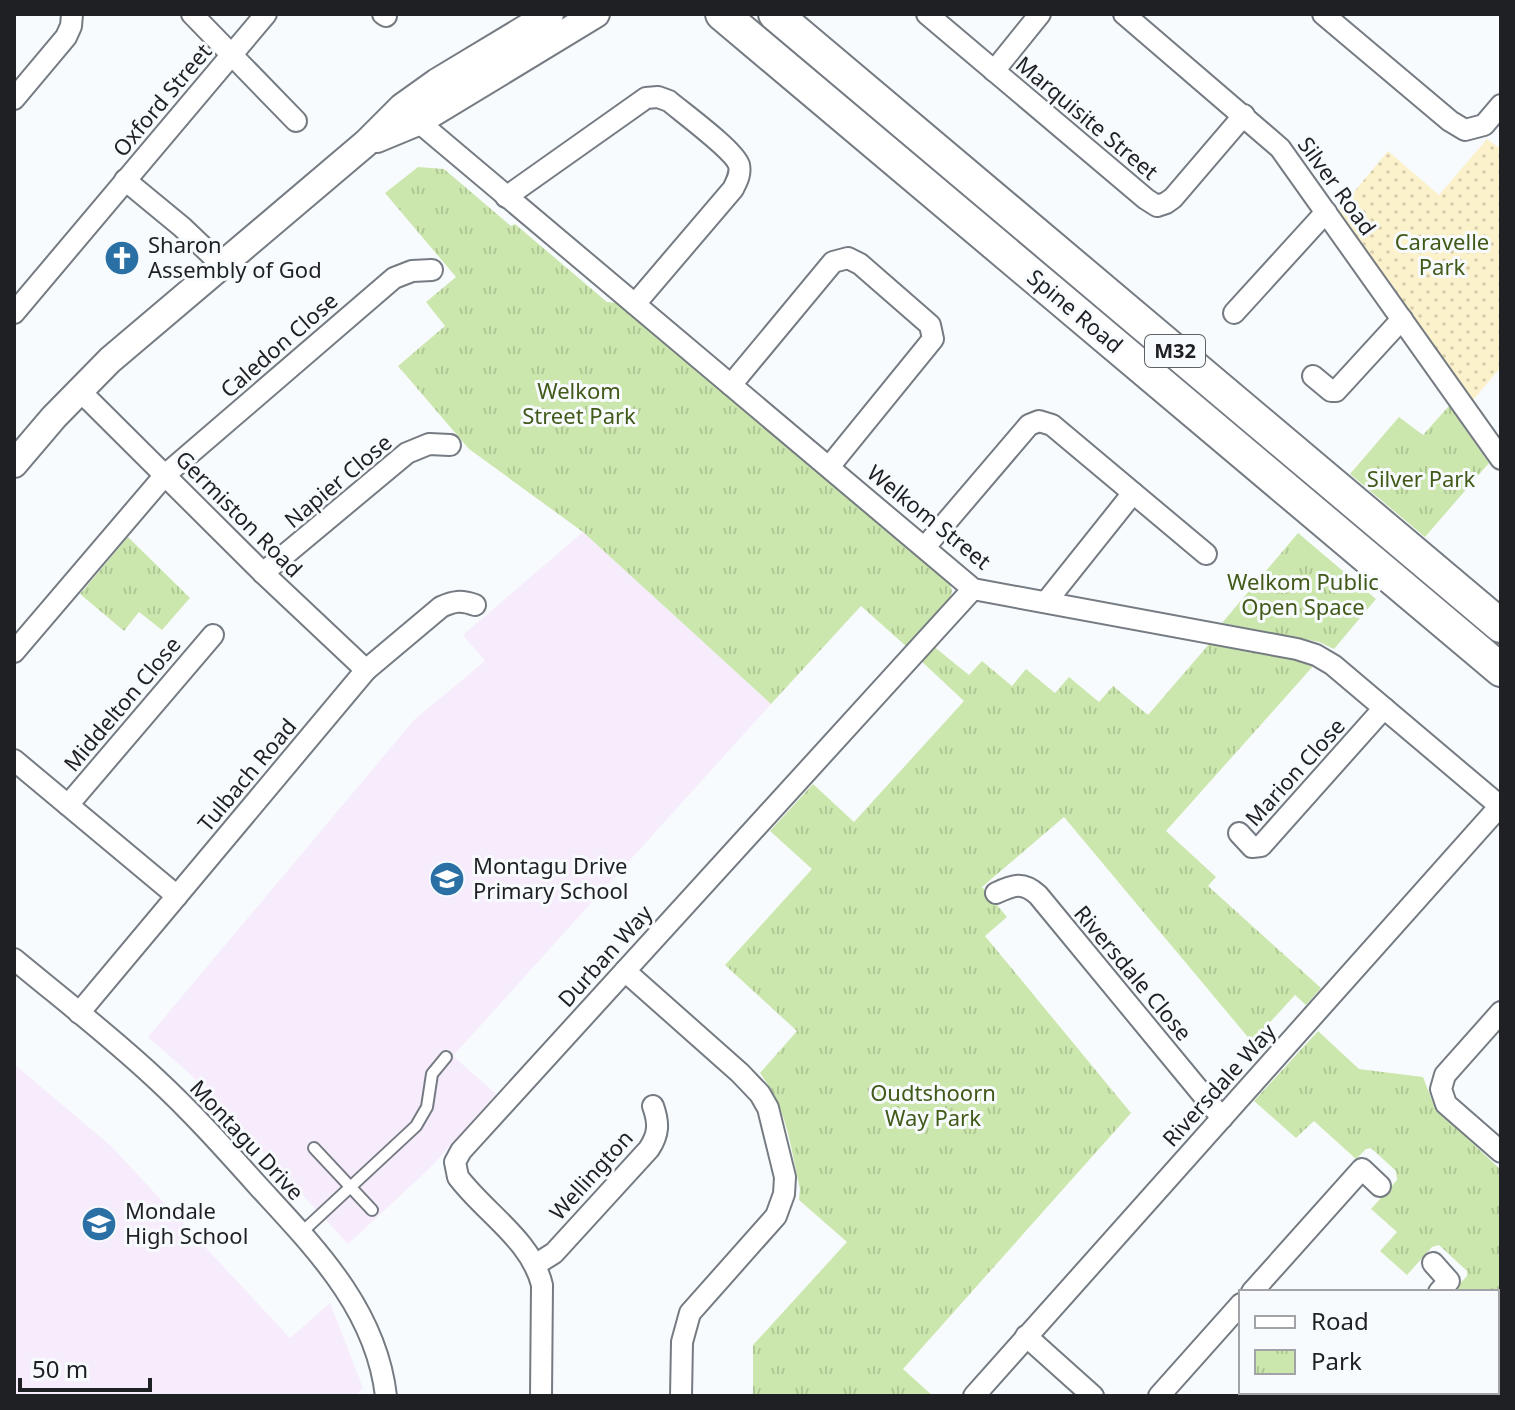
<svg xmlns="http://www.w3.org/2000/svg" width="1515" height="1410" font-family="'Noto Sans',sans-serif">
<defs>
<pattern id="sand-dots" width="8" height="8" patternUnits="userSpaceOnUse" patternTransform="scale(2)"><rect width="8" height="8" fill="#fbf1cb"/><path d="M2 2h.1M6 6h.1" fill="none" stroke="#d7ceae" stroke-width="1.8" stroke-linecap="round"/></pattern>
<pattern id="park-tufts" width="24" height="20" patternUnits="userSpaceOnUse" patternTransform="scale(2)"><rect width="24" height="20" fill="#cce7ad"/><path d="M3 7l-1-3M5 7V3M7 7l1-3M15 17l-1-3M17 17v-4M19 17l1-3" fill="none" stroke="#afc695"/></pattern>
</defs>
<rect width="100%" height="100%" fill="#f8fbfe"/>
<!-- education -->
<g fill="#f6ecfc">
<polygon points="583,532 771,704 453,1056 496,1094 431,1167 348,1244 190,1074 148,1037 414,720 485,661 463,635"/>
<polygon points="14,1064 111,1146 290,1338 330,1303 363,1388 356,1396 14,1396"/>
</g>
<!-- sand -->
<polygon fill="url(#sand-dots)" points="1487,139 1498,147 1501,144 1501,367 1473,400 1338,211 1388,151 1439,195"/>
<!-- park -->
<g fill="url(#park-tufts)">
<polygon points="418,167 444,169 511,226 515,224 607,302 619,303 949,582 952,591 950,600 907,647 861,606 771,704 583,532 469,449 398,366 445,326 426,302 456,277 385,193"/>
<polygon points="1449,406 1489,463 1425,537 1350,474 1399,417 1423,435"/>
<polygon points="1298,533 1376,599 1334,649 1319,642 1222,623"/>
<polygon points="128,537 190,598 162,630 139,612 124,631 80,594"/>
<path d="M1210,643L1315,664L1166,831L1216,877L1208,886L1321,988L1306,1005L1295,995L1252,1042L1064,817L982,887L1007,917L985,936L1131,1113L903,1369L933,1396H753V1345L847,1242L799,1200L800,1189C790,1145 788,1111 760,1073L797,1031L725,965L812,869L770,831L813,784L854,822L964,701L919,659L932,645L969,675L982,661L1012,686L1026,669L1055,693L1069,677L1099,702L1113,686L1148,715Z"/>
<polygon points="1318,1031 1359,1069 1423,1077 1435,1108 1501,1170 1501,1396 1444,1396 1441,1393 1497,1392 1497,1292 1452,1292 1467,1276 1467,1271 1439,1245 1432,1247 1407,1275 1380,1251 1397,1232 1371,1209 1397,1180 1396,1171 1371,1148 1366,1149 1356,1159 1314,1121 1296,1138 1254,1101"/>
</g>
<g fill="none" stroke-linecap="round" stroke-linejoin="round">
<defs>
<g id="service">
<polyline points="314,1148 372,1210"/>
<polyline points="301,1233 416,1126 427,1107 432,1074 446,1057"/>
</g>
<g id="minor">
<polyline points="192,14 296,121"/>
<polyline points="383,14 386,16"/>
<polyline points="927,14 1146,199 1157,206 1166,203 1173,198 1244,115"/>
<polyline points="1124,14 1280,148 1501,459"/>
<polyline points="1323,14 1450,121 1465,130 1484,125 1501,105"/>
<polyline points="994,71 1040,14"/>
<polyline points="14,99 66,37 71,26 72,14"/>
<polyline points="408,113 973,589 1297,649 1316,655 1333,665 1501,807"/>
<polyline points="125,180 182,227 222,265"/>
<path d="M506,197L646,98L658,97L669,101C683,113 734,150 739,165C741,174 737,181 733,189L635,304"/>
<polyline points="14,313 266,14"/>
<polyline points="1234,313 1326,212"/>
<polyline points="1313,376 1331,391 1336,391 1402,319"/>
<polyline points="731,385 833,262 848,258 860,264 930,325 933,339 829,467"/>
<polyline points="79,390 263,573 366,670"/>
<polyline points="925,547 1029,425 1039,421 1052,425 1206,554"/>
<polyline points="263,573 407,453 429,444 450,445"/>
<polyline points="1046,602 1133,493"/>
<polyline points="14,652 165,475 394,278 412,271 432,270"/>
<polyline points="14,760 177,896"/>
<polyline points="68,805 213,635"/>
<polyline points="1239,833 1252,847 1261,846 1384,708"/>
<path d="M996,893C1013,885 1023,881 1038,895L1222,1118"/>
<path d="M14,959C61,998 109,1035 154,1077C191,1111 225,1149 259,1187C315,1248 376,1309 386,1396"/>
<polyline points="625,971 740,1073 760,1094 768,1108 785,1177 784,1194 776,1216 690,1313 682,1342 681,1396"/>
<polyline points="1501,1012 1445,1075 1441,1089 1446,1104 1501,1152"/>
<path d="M79,1013L366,670L441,607C454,601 461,600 475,605"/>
<polyline points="1433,1263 1449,1281 1439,1292"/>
<path d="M535,1265L554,1253L649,1149C659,1134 659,1123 653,1106"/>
<polyline points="1252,1292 1362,1169 1380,1186"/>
<polyline points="1026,1336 1093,1396"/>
<path d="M541,1396L542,1285C531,1240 485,1213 458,1177L455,1162L461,1151L973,589"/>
<polyline points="974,1396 1500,806"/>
<polyline points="1159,1396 1241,1304"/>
<polyline points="1345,1396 1349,1392"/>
</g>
<g id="tertiary">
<polyline points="377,139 418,122 596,14"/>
<polyline points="14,464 54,417 110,360 366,143 402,107 437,82 550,14"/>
</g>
<g id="primary">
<polyline points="722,14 1501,670"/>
<polyline points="775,14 1501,626"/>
</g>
</defs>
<!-- service casing -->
<use href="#service" stroke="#757b82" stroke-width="14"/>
<!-- minor casing -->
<use href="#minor" stroke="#757b82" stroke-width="24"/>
<!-- tertiary casing -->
<use href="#tertiary" stroke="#757b82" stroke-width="30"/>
<!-- primary casing -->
<use href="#primary" stroke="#757b82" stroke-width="36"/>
<!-- service -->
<use href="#service" stroke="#fff" stroke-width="10"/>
<!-- minor -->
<use href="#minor" stroke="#fff" stroke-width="20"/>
<!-- tertiary -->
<use href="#tertiary" stroke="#fff" stroke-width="26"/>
<!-- primary -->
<use href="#primary" stroke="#fff" stroke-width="32"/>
</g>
<!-- icons -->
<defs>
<symbol id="church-disc" viewBox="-11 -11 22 22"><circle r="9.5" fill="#2a70a5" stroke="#f8fbfe"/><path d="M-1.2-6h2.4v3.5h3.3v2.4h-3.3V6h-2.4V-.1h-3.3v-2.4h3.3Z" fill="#fff"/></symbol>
<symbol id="school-disc" viewBox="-11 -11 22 22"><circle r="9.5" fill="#2a70a5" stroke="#f8fbfe"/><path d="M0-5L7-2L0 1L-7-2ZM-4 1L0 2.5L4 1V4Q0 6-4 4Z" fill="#fff"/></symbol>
</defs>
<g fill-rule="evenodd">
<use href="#church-disc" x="102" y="238" width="40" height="40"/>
<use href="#school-disc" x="427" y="859" width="40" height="40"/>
<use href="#school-disc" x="79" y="1204" width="40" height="40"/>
</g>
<g text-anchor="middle" stroke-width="6" stroke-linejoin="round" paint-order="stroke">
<!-- shield labels -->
<rect fill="#f8fbfe" stroke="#5f6265" stroke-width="2" x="1145" y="335" width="60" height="32" rx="6"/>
<g font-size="20" font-weight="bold" fill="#1e2023">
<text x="1175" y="358">M32</text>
</g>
<!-- street labels -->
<g font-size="22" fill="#1e2023" stroke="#f8fbfe">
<text transform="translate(162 100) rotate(-50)" y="8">Oxford Street</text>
<text transform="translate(1087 118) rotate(40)" y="8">Marquisite Street</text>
<text transform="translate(1337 186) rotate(54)" y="8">Silver Road</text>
<text transform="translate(1075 311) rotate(40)" y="8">Spine Road</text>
<text transform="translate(279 345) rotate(-41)" y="8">Caledon Close</text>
<text transform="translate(338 481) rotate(-40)" y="8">Napier Close</text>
<text transform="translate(239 514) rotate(45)" y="8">Germiston Road</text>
<text transform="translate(929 517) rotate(39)" y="8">Welkom Street</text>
<text transform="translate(122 704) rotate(-50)" y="8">Middelton Close</text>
<text transform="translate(1295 772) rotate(-48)" y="8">Marion Close</text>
<text transform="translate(247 775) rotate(-50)" y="8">Tulbach Road</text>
<text transform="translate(605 956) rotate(-48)" y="8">Durban Way</text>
<text transform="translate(1133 973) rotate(50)" y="8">Riversdale Close</text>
<text transform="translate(1219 1085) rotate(-48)" y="8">Riversdale Way</text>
<text transform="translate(247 1140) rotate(47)" y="8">Montagu Drive</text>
<text transform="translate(591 1175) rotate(-48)" y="8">Wellington</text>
</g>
<!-- park labels -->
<g font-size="22" fill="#415a19" stroke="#f8fbfe">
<text x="1442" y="250">Caravelle<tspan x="1442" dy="25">Park</tspan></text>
<text x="579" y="399">Welkom<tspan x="579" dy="25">Street Park</tspan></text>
<text x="1421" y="487">Silver Park</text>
<text x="1303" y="590">Welkom Public<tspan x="1303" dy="25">Open Space</tspan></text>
<text x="933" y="1101">Oudtshoorn<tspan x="933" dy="25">Way Park</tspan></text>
</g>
<!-- poi labels -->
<g font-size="22" fill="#1e2023" stroke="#f8fbfe" text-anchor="start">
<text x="148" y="253">Sharon<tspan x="148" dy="25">Assembly of God</tspan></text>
<text x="473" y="874">Montagu Drive<tspan x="473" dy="25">Primary School</tspan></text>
<text x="125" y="1219">Mondale<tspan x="125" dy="25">High School</tspan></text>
</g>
</g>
<!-- border -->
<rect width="1515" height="1410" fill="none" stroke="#1e2023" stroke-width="32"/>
<!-- legend -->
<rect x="1239" y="1290" width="260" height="104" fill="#f8fbfe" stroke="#a1a3a6" stroke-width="2"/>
<rect x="1255" y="1316" width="40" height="12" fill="#ffffff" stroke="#a1a3a6" stroke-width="2"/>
<text x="1311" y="1330" font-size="24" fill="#1e2023">Road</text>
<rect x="1255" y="1350" width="40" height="24" fill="url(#park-tufts)" stroke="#a1a3a6" stroke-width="2"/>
<text x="1311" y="1370" font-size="24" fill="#1e2023">Park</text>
<!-- scale -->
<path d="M20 1378v12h130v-12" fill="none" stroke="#1e2023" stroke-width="4"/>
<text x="32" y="1378" font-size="24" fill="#1e2023" stroke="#f8fbfe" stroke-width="6" paint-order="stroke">50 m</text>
</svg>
